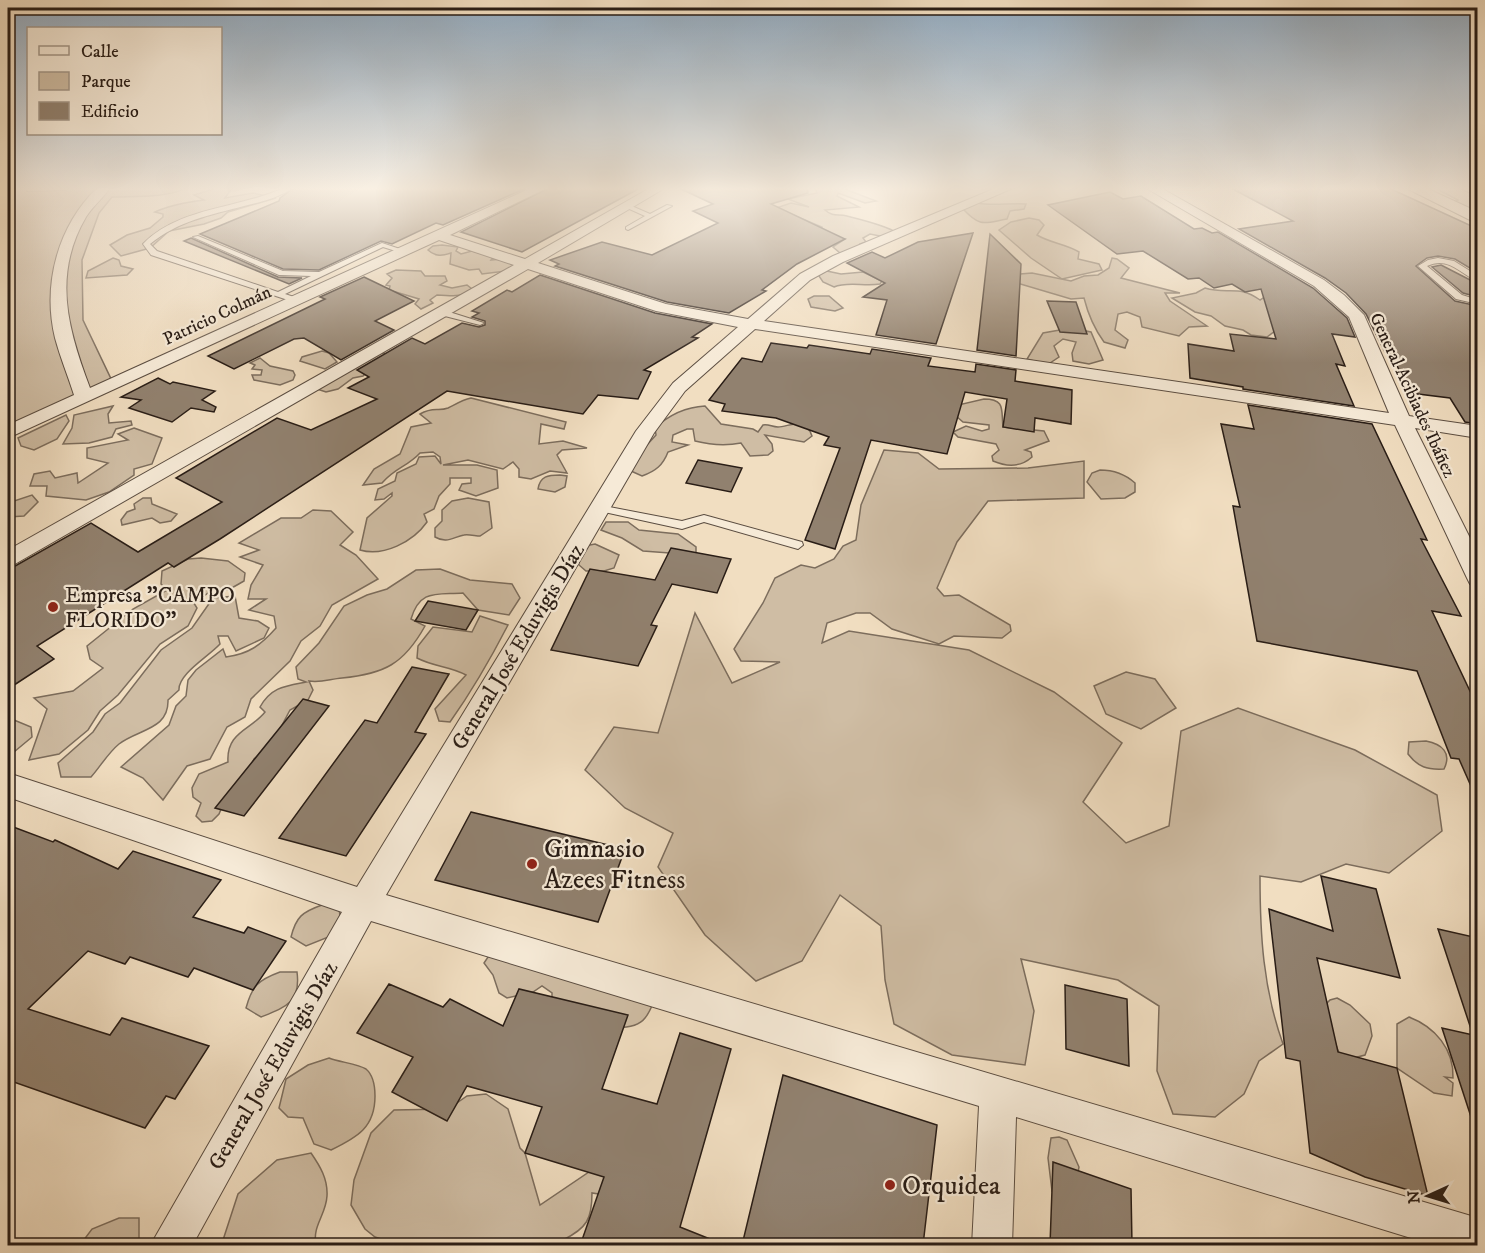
<svg xmlns="http://www.w3.org/2000/svg" width="1485" height="1253" font-family="'IM FELL DW Pica',serif">
<rect width="100%" height="100%" fill="#f1dec1"/>
<filter id="stains"><feTurbulence type="fractalNoise" baseFrequency=".00333" numOctaves="4"/><feColorMatrix values="0 0 0 0 .2 0 0 0 0 .09 0 0 0 0 .02 0 0 0 .5 -.17"/></filter>
<radialGradient id="worn" r=".72"><stop offset=".6" stop-color="#630" stop-opacity="0"/><stop offset="1" stop-color="#630" stop-opacity=".3"/></radialGradient>
<!-- green -->
<g fill="#cfbda4" stroke="#7c6d5d" stroke-width="1.5">
<path d="M8,188H185C170,198 131,196 112,197L99,213L82,260L83,320L113,383L8,431Z"/>
<path d="M217,188H232L225,198L253,193L276,198L228,212L221,218L204,224L169,231L150,248L121,256L110,245L127,235L150,228L163,217V214L155,212C170,205 188,202 204,200L194,195Z"/>
<path d="M815,188L845,189L876,201L865,203L838,193L837,196L859,207L825,210C833,217 837,214 847,216C859,219 888,226 897,233L885,237L870,234L863,238L866,242L860,244L862,248L840,253L833,247L845,239L828,237L822,232V227L776,208L791,203L809,207L788,199L817,193Z"/>
<polygon points="1435,188 1468,188 1477,192 1477,211 1453,203 1458,200"/>
<path d="M976,203C993,206 1008,203 1026,204L1024,209L1010,211L1007,219C984,223 981,228 963,209Z"/>
<path d="M1029,218L1039,220L1044,225L1037,235C1050,243 1066,244 1079,252L1078,259L1099,264L1102,270L1062,279L1031,258L999,230L1011,222Z"/>
<path d="M442,245L458,247L456,251L461,254L472,251L493,257L491,260L502,259L515,266L506,271L482,274L479,269L469,270L450,264L451,253C442,256 436,257 428,250L433,246Z"/>
<polygon points="113,258 119,260 121,266 133,269 127,275 86,278 88,271"/>
<path d="M1112,258L1117,259L1129,268L1121,278L1180,293H1165L1170,301L1207,326L1189,327L1179,336L1142,327L1140,317L1127,312L1118,314L1115,330L1128,340L1125,348L1104,342C1093,327 1088,314 1084,298L1071,299L1017,283L1020,274L1032,273L1071,281L1084,276L1098,275L1109,268Z"/>
<path d="M396,270L421,271L425,276H445L447,281L440,285L452,288L467,285L472,289C459,299 451,295 437,295L430,300L433,303L421,309L415,304L419,299L389,290L390,286L386,285L392,278L387,274Z"/>
<path d="M822,270L841,274L863,272L882,281L880,284C865,287 848,281 834,287L823,282L817,273Z"/>
<path d="M1205,288C1229,295 1238,284 1260,300L1266,296L1275,331L1267,337L1251,335L1243,330L1225,326L1211,316L1195,312L1172,298L1196,293Z"/>
<polygon points="814,296 829,296 843,308 835,311 811,307 808,299"/>
<polygon points="1071,328 1091,332 1103,360 1089,364 1073,361 1072,353 1076,342 1063,339 1054,346 1059,357 1047,365 1027,359 1043,333"/>
<polygon points="322,351 329,353 337,362 325,369 300,361 302,357"/>
<polygon points="384,353 386,354 363,376 353,378 338,389 326,392 317,389 374,354"/>
<polygon points="260,358 270,366 293,371 295,375 293,380 280,385 254,380 252,375 261,375 262,370 252,369 255,365 250,363"/>
<path d="M471,398L566,422L564,429L541,424L539,444L563,441L587,448L562,450L557,455L567,473L550,471L531,479L519,477V469L513,462L503,469L468,460L443,465H477L497,470L498,488L476,496L459,490L462,484L471,483V478H450V484L439,496L434,509L424,514L427,522C413,542 383,557 360,550L367,518L392,496V493L384,499L375,500L378,489L395,481L397,473L416,464L419,457L435,456L441,464L440,457L433,452L420,453C407,467 396,467 382,483L363,485L374,469L400,454L411,427L431,423L420,414C434,406 438,412 448,408C456,404 462,400 471,398Z"/>
<path d="M984,399C1006,399 1001,410 1003,427L1044,431L1049,441L1025,450L1031,452L1032,457C1021,467 1007,467 993,461L992,456L999,450L996,444L958,437L953,432L966,426L982,431L989,429V425L963,422L956,416L958,405Z"/>
<polygon points="113,406 108,414 109,423 131,421 132,425 116,429 112,437 89,443 63,444 72,428 74,415"/>
<path d="M705,406L721,424L753,429L758,432L763,425C769,424 772,427 778,427C789,427 805,415 812,436L804,442L765,435L772,444L773,451L768,455L750,456L741,443C725,446 711,445 695,441L693,429H687L673,435L672,442L688,445L668,452C663,465 656,471 642,476L631,471L636,457L656,435L655,428C669,415 685,407 705,406Z"/>
<polygon points="66,415 69,421 57,439 34,450 21,446 18,438"/>
<polygon points="134,428 162,438 152,464 134,469 134,475 109,492 86,500 46,496 47,486 30,486 34,474 50,471 55,478 77,473 78,483 108,463 87,458 87,448 128,440 118,434"/>
<path d="M884,450L918,453L939,469L1028,468L1084,461V498L988,501L957,542L937,588L944,596L959,595L1010,625L1011,631L1002,638L954,636L939,644L892,629L870,613H856L827,623L822,643L849,631L969,650L1054,692L1122,743L1083,802L1126,843L1169,826L1181,731L1238,708L1355,750L1437,795L1442,831L1389,873L1346,864L1301,882L1260,876C1260,935 1263,988 1283,1044L1259,1061L1244,1094L1215,1117L1173,1114L1157,1071L1159,1006L1118,980L1021,959L1034,1011L1025,1065L952,1055L894,1024L885,980L881,926L840,895L802,961L756,981L705,935L658,867L673,833L625,808L585,770L614,727L658,733L695,613L732,683L780,662L741,661L734,649L763,603L775,578L801,565L815,568L834,559L843,546L856,540L861,505Z"/>
<path d="M1100,470C1114,470 1125,474 1135,483V492L1125,498L1101,499L1087,482L1092,473Z"/>
<path d="M560,475L567,476L565,487L555,492L538,489C540,476 548,475 560,475Z"/>
<polygon points="32,495 38,502 24,516 8,517 8,503"/>
<polygon points="143,498 151,498 152,504 177,514 171,521 160,523 152,518 122,525 121,520 127,512 135,509 134,504"/>
<path d="M468,498L489,502L492,528L480,536C476,536 468,534 464,535C453,537 447,544 435,537V528L442,521V510L452,501Z"/>
<path d="M313,510L331,511L353,532L340,545L356,555L378,579L332,605L320,626L301,641L290,661L251,699L245,717L227,727L210,759L187,766L163,800L143,778L121,767L169,725L176,706L186,696L188,680L196,670L223,649L226,657C249,654 261,645 276,628L274,616L249,610L266,599H248L251,585L263,565L240,557L259,550L239,543L281,518H301Z"/>
<polygon points="606,522 628,522 639,530 678,534 696,547 696,555 643,551 622,538 601,530"/>
<polygon points="595,544 619,555 614,568 604,571 586,571 579,565 578,554 585,546"/>
<path d="M201,558L228,561L245,573L244,581C233,587 225,594 212,590L200,599L192,600L197,608L188,626L160,644L118,695L100,711L88,730L59,754L29,760L47,709L34,698L73,691L103,668L90,659L87,646L133,609L167,590L161,584L162,571L188,559Z"/>
<path d="M440,569L470,580L512,584L520,598L509,615L478,610L463,593C436,595 420,589 411,619L425,626C404,664 384,674 342,678C330,679 321,683 309,681L313,690L308,700L290,710L272,744L254,759L247,776L224,802L219,814L212,821L202,822L196,816L201,803L193,797L192,788L199,774L228,762C226,732 251,730 265,712L260,707C271,687 285,686 306,682L298,679L296,667L319,643L344,606L367,595L387,589L416,570Z"/>
<path d="M235,596L239,618L258,621L269,628L264,638L236,651L228,636H218L220,644C208,657 178,674 179,690L168,700C169,730 138,729 119,744C108,753 100,767 91,777H61L58,763L93,732L105,714L120,703L161,650L192,628L213,598Z"/>
<path d="M480,616L508,625C491,658 472,691 450,722L439,721L435,709L466,675C450,666 434,667 417,658L418,646L433,627L472,632Z"/>
<polygon points="1126,672 1155,679 1176,708 1141,729 1106,714 1094,686"/>
<polygon points="14,720 31,727 32,737 8,757 8,722"/>
<path d="M1426,741C1442,744 1452,753 1444,769C1427,770 1418,767 1408,754L1409,742Z"/>
<path d="M322,905H339L340,918L331,936L306,946L291,937C296,917 302,912 322,905Z"/>
<path d="M492,951L658,992C654,1000 651,1011 645,1018C630,1038 574,1021 552,1017V993L542,986L533,992L507,998L499,993L493,975L484,963Z"/>
<path d="M280,972H297C301,1002 286,1007 261,1017L246,1008C252,986 258,980 280,972Z"/>
<polygon points="1337,998 1350,1005 1370,1024 1372,1036 1365,1055 1342,1061 1322,1008 1330,1000"/>
<path d="M1409,1017C1435,1027 1454,1049 1453,1078L1445,1077L1453,1083L1452,1096L1434,1093L1397,1068V1024Z"/>
<path d="M329,1058C339,1062 358,1064 366,1069C373,1075 375,1087 375,1096C375,1127 358,1137 331,1150L314,1144L303,1118L288,1117L279,1108L286,1079L308,1065Z"/>
<path d="M486,1094L508,1109L520,1148L525,1153L540,1205L589,1172L612,1171L630,1199L592,1193C592,1219 587,1228 563,1240L568,1246L400,1245L375,1237L365,1229L351,1205L354,1180L371,1133L394,1110L448,1109L467,1096Z"/>
<polygon points="1059,1137 1067,1140 1079,1167 1076,1184 1052,1191 1048,1158 1051,1138"/>
<path d="M311,1153C320,1166 328,1179 327,1196C326,1215 312,1226 316,1245H218L223,1240L238,1194L277,1160Z"/>
<polygon points="119,1218 139,1218 139,1239 135,1245 80,1245 92,1229"/>
</g>
<!-- building -->
<g fill="#91816f" stroke="#291d16" stroke-width="1.5">
<polygon points="294,188 526,188 443,225 436,223 392,244 381,241 319,270 283,269 200,234 279,201 280,198"/>
<polygon points="549,188 640,188 522,252 461,232"/>
<polygon points="679,188 807,188 808,193 771,204 845,239 797,264 762,290 766,291 729,313 667,302 555,266 559,264 550,260 602,242 652,255 718,223 693,211 713,204"/>
<polygon points="1231,188 1389,188 1478,229 1478,273 1455,259 1438,256 1427,258 1416,266 1455,301 1478,306 1478,424 1465,422 1450,398 1410,393 1391,353 1385,352 1366,314 1346,293 1325,278 1239,229 1293,221"/>
<polygon points="1110,192 1123,199 1141,196 1194,229 1202,228 1212,233 1218,232 1313,288 1347,318 1355,337 1332,334 1345,366 1336,364 1354,406 1243,389 1243,387 1190,378 1188,344 1234,351 1230,334 1276,339 1261,289 1245,292 1232,284 1214,288 1199,278 1188,279 1143,251 1117,254 1048,205"/>
<polygon points="973,233 936,344 876,335 887,300 863,297 885,283 847,263 872,252 885,258 918,242"/>
<polygon points="990,234 1021,264 1016,356 977,350"/>
<polygon points="191,238 278,277 302,278 289,284 184,241"/>
<polygon points="1441,265 1478,284 1478,297 1463,293 1432,267"/>
<polygon points="540,275 655,313 712,324 692,337 698,338 644,370 651,372 638,399 598,395 583,414 447,391 220,539 174,567 168,563 37,646 54,659 8,689 8,570 91,523 138,552 222,502 176,478 277,418 311,430 377,399 348,388 369,377 357,370 412,338 425,344 462,323 479,327 485,325 485,321 472,317 479,313 472,311 507,290 512,292"/>
<polygon points="364,277 414,301 375,321 394,330 341,360 304,338 294,339 234,369 208,356 325,299 320,297"/>
<polygon points="1047,301 1076,302 1087,334 1060,332"/>
<polygon points="771,343 807,348 809,345 870,354 872,349 931,358 928,366 975,372 976,364 1016,370 1015,381 1072,390 1071,424 1035,418 1034,432 1003,427 1007,399 965,392 947,454 871,440 835,549 805,540 840,448 824,445 829,437 776,418 722,411 725,404 709,400 742,358 762,362"/>
<polygon points="158,378 170,384 173,382 215,391 202,400 216,407 214,412 191,408 172,422 129,408 141,400 121,397"/>
<polygon points="1248,405 1372,424 1427,540 1421,539 1461,616 1432,611 1478,708 1478,802 1459,759 1451,758 1417,671 1257,641 1233,506 1240,507 1221,424 1254,429"/>
<polygon points="698,460 742,468 731,492 686,483"/>
<polygon points="671,548 731,559 717,593 672,584 651,625 657,626 638,666 551,650 590,569 655,580"/>
<polygon points="428,601 478,610 466,630 415,621"/>
<polygon points="412,667 449,674 415,732 426,734 346,856 279,838 365,720 377,723"/>
<polygon points="303,699 329,706 244,816 215,808"/>
<polygon points="471,812 625,849 598,922 435,880"/>
<polygon points="8,825 53,842 55,840 118,869 133,851 221,880 193,917 244,933 248,927 286,941 253,990 194,968 188,977 130,957 125,964 88,951 28,1009 110,1035 122,1018 209,1046 175,1099 166,1096 145,1128 8,1080"/>
<polygon points="1321,876 1376,889 1400,978 1317,958 1338,1052 1397,1068 1428,1196 1365,1177 1310,1153 1300,1061 1286,1058 1269,909 1333,931"/>
<polygon points="1438,929 1478,938 1478,1123 1473,1123 1442,1028 1473,1035"/>
<polygon points="389,984 443,1007 450,999 503,1026 519,989 628,1015 602,1089 657,1104 680,1033 731,1049 680,1227 725,1245 597,1245 582,1240 604,1177 525,1153 542,1107 467,1086 447,1121 392,1092 413,1057 357,1033"/>
<polygon points="1065,985 1127,999 1129,1066 1066,1049"/>
<polygon points="783,1075 937,1125 923,1245 742,1245"/>
<polygon points="1053,1162 1131,1189 1132,1245 1050,1245"/>
</g>
<g fill="none" stroke-linecap="round" stroke-linejoin="round">
<defs>
<g id="service">
<polygon points="29,188 69,188 66,190 27,191 27,189"/>
<path d="M284,188H292C279,198 260,202 244,206C210,215 178,221 150,244L157,251L278,292L311,276L279,275L193,237L198,236L283,271L319,272L382,243L406,251L402,253L383,247L285,294L297,298V302H294L151,255L143,244C179,207 238,209 284,188Z"/>
<polygon points="627,204 650,214 667,205 672,206 628,230 626,229 626,227 645,216 625,207 625,205"/>
<path d="M1438,258L1454,261L1478,276V282C1460,273 1448,256 1427,266L1462,295L1478,300V304L1456,299L1418,266L1428,260Z"/>
<polygon points="437,310 443,310 484,323 480,325 437,314"/>
<polygon points="599,505 682,521 704,515 802,542 803,545 798,549 704,522 682,529 595,510 594,508"/>
</g>
<path id="minor" d="M97,188H110C103,198 93,206 86,217C52,275 68,330 90,388L531,188H547L450,235L525,259L650,188H665L538,263L666,304L748,319L800,274L833,256L996,188H1013L843,262L810,280L764,321L1389,413L1349,317L1314,286L1146,188H1161L1324,280L1344,295L1364,315L1409,416L1478,426V438L1415,428L1478,554V586L1470,584L1467,578L1395,425L755,329L685,391L654,433L386,895L1478,1218V1246H1437L1016,1117L1012,1246H972L979,1106L371,921L192,1246H150L342,912L8,797V773L357,887L636,431L673,383L738,327L656,311L528,269L8,568V550L514,265L439,240L8,438V425L74,395C68,376 60,357 55,338C42,284 58,226 97,188Z"/>
<polygon id="tertiary" points="1406,188 1426,188 1478,212 1478,224"/>
<polygon id="trunk" points="1461,188 1478,188 1478,197"/>
</defs>
<!-- service casing -->
<use href="#service" stroke="#5b4d41" stroke-width="2"/>
<!-- minor casing -->
<use href="#minor" stroke="#5b4d41" stroke-width="2"/>
<!-- tertiary casing -->
<use href="#tertiary" stroke="#5b4d41" stroke-width="2"/>
<!-- trunk casing -->
<use href="#trunk" stroke="#291d16" stroke-width="2"/>
<!-- service -->
<use href="#service" fill="#f6ead7" fill-rule="evenodd"/>
<!-- minor -->
<use href="#minor" fill="#f6ead7" fill-rule="evenodd"/>
<!-- tertiary -->
<use href="#tertiary" fill="#f6ead7" fill-rule="evenodd"/>
<!-- trunk -->
<use href="#trunk" fill="#f1dec1" fill-rule="evenodd"/>
</g>
<!-- sky -->
<linearGradient id="sky" x2="0" y2="1"><stop stop-color="#90aac1"/><stop offset="0.52" stop-color="#f9f0e3"/><stop offset="1" stop-color="#f9f0e3" stop-opacity="0"/></linearGradient>
<rect width="1485" height="363" fill="url(#sky)"/>
<!-- markers -->
<g fill="#8f2418" stroke="#f6ead7" stroke-width="2">
<circle cx="53" cy="607" r="6"/>
<circle cx="532" cy="864" r="6"/>
<circle cx="890" cy="1185" r="6"/>
</g>
<g text-anchor="middle" stroke-width="4.5" stroke-linejoin="round" paint-order="stroke">
<!-- far-street labels -->
<g font-size="18" fill="#291d16" stroke="#f6ead7">
<text transform="translate(217 315) rotate(-25)" y="6">Patricio Colmán</text>
<text transform="translate(1413 395) rotate(65)" y="6">General Acibiades Ibáñez</text>
</g>
<!-- poi labels -->
<g font-size="22" fill="#291d16" stroke="#f6ead7" text-anchor="start">
<text x="65" y="602">Empresa "CAMPO<tspan x="65" dy="25">FLORIDO"</tspan></text>
</g>
<!-- street labels -->
<g font-size="22" fill="#291d16" stroke="#f6ead7">
<text transform="translate(517 646) rotate(-59)" y="8">General José Eduvigis Díaz</text>
<text transform="translate(272 1065) rotate(-60)" y="8">General José Eduvigis Díaz</text>
</g>
<!-- near-poi labels -->
<g font-size="27" fill="#291d16" stroke="#f6ead7" text-anchor="start">
<text x="544" y="857">Gimnasio<tspan x="544" dy="31">Azees Fitness</tspan></text>
<text x="902" y="1194">Orquidea</text>
</g>
</g>
<!-- margin -->
<rect width="1485" height="1253" fill="none" stroke="#f1dec1" stroke-width="30"/>
<rect x="9" y="9" width="1467" height="1235" fill="none" stroke="#291d16" stroke-width="3"/>
<rect x="15" y="15" width="1455" height="1223" fill="none" stroke="#291d16" stroke-width="1.5"/>
<!-- legend -->
<rect x="27" y="27" width="195" height="108" fill="#f6ead7" stroke="#a4988a" stroke-width="1.5"/>
<rect x="39" y="46" width="30" height="9" fill="#f6ead7" stroke="#a4988a" stroke-width="1.5"/>
<text x="81" y="57" font-size="18" fill="#291d16">Calle</text>
<rect x="39" y="72" width="30" height="18" fill="#cfbda4" stroke="#a4988a" stroke-width="1.5"/>
<text x="81" y="87" font-size="18" fill="#291d16">Parque</text>
<rect x="39" y="102" width="30" height="18" fill="#91816f" stroke="#a4988a" stroke-width="1.5"/>
<text x="81" y="117" font-size="18" fill="#291d16">Edificio</text>
<!-- north arrow -->
<g transform="translate(1428 1196) rotate(266)" stroke="#f6ead7" stroke-width="4.5" paint-order="stroke">
<path d="M0-4.5L10 22L0 15L-10 22Z" fill="#291d16"/>
<text y="-9" font-size="16" font-weight="bold" text-anchor="middle" fill="#291d16">N</text>
</g>
<rect width="100%" height="100%" filter="url(#stains)"/>
<rect width="100%" height="100%" fill="url(#worn)"/>
</svg>
